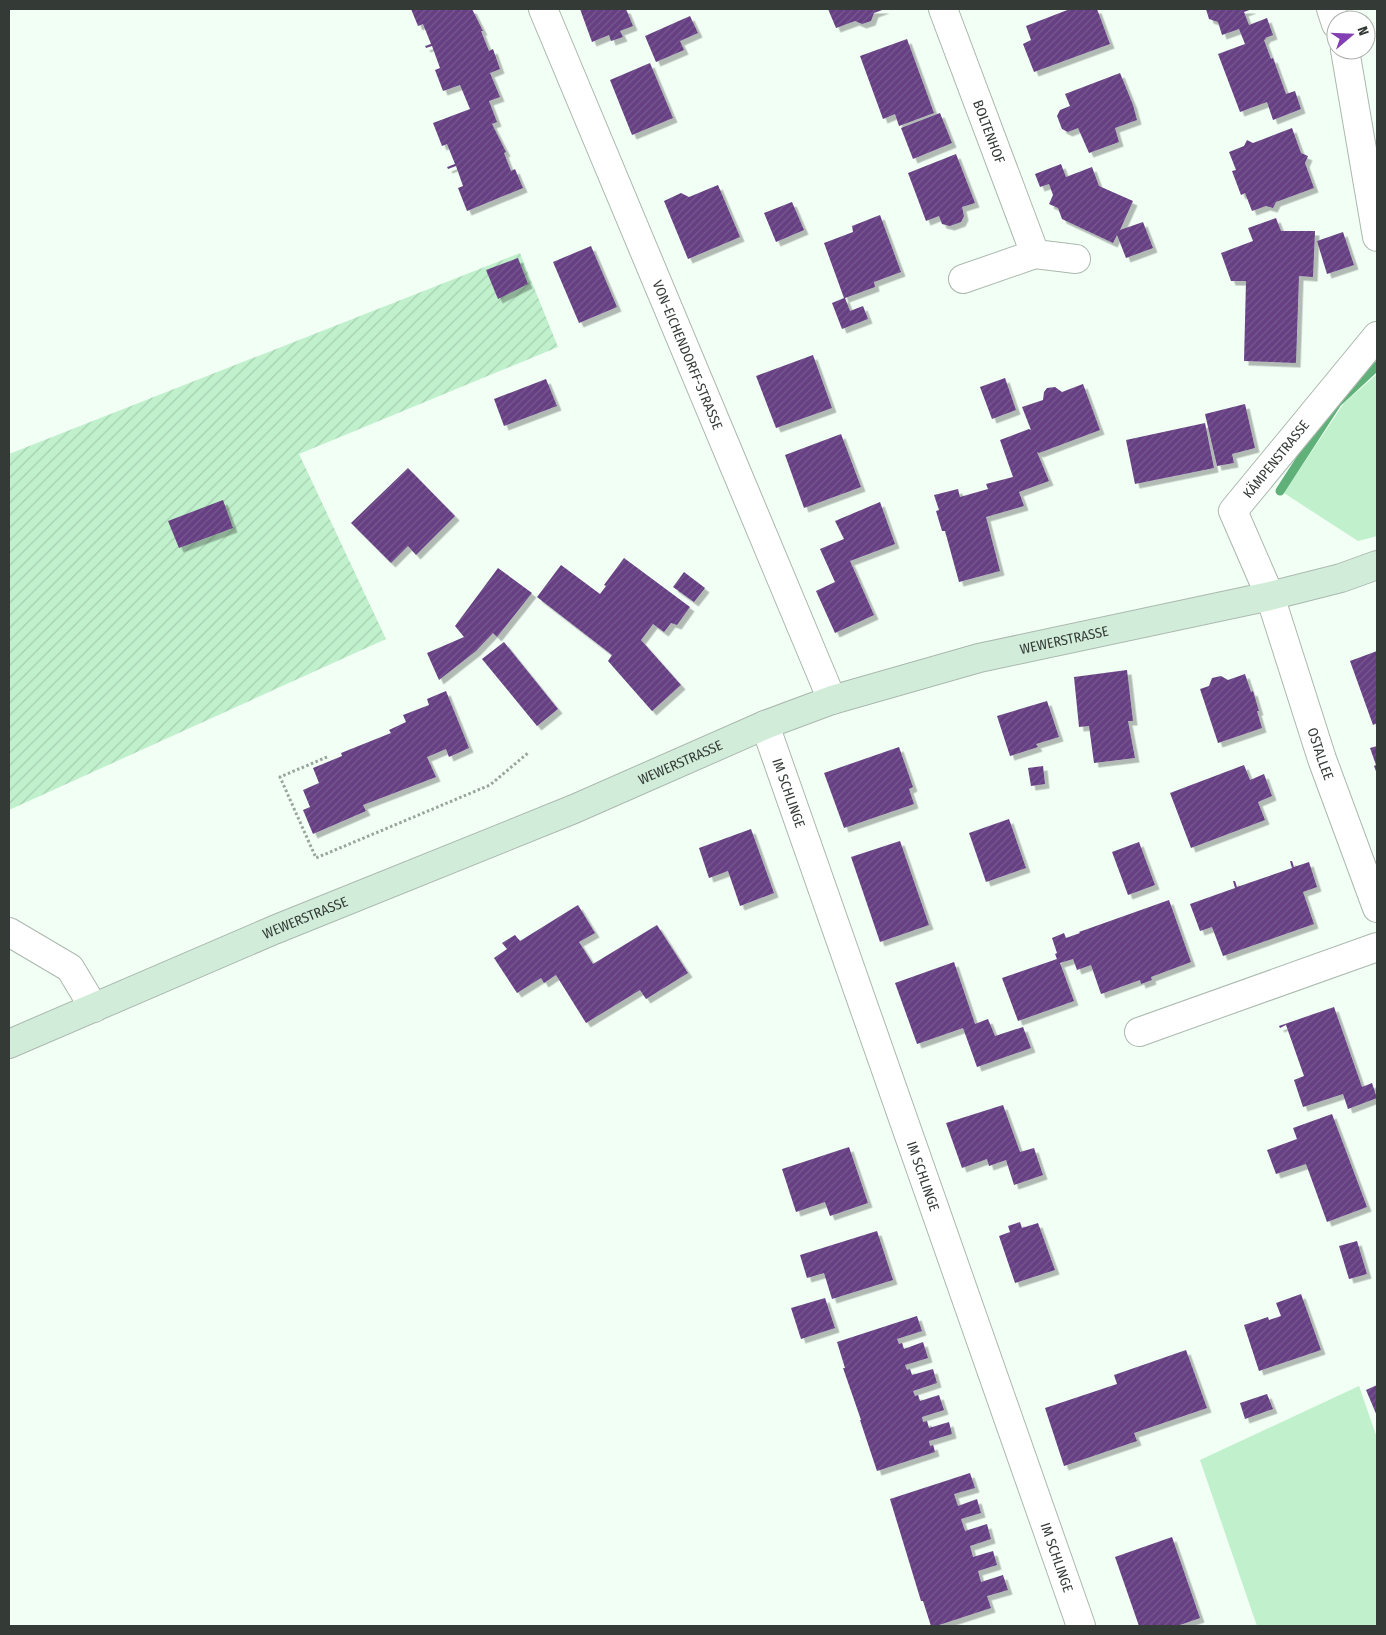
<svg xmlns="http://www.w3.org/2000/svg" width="1386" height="1635" font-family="'Fira Sans Condensed',sans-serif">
<defs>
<pattern id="garden-furrows" width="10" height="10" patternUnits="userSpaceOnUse" patternTransform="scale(1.25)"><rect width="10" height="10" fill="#c0f0cc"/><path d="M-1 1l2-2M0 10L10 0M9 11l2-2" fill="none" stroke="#a6cfb0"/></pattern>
<pattern id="building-hatch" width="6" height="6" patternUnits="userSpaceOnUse" patternTransform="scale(1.25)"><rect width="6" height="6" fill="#663f83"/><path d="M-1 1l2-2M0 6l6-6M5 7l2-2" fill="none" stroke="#785a90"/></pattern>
<filter id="shadow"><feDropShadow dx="4.5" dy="4.5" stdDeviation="0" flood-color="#0004"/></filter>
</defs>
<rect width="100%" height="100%" fill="#f1fff4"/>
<!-- grass -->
<g fill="#c0f0cc">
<polygon points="1377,374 1377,536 1358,541 1284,493 1344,403"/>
<polygon points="1359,1386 1377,1438 1377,1626 1257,1626 1200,1460"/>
</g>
<!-- garden -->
<polygon fill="url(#garden-furrows)" points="520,253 558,347 299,454 386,639 9,810 9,454"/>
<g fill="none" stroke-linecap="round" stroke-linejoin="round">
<!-- stream -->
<polyline stroke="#60b079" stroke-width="9" points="1280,491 1337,403 1377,366"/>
</g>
<!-- building -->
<g fill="url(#building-hatch)" filter="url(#shadow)">
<polygon points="411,9 472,9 483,31 481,31 489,51 493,49 500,69 490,73 500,97 489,101 497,122 492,124 506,152 504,153 511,171 515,169 523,188 467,211 458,188 463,186 456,166 448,169 447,167 455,164 447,144 442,146 433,123 470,109 460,85 443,91 435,70 440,68 432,46 426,48 425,46 431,44 423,24 418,26"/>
<polygon points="580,9 626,9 633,26 620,31 623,37 611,41 609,35 592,42"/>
<polygon points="828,9 885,9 874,13 871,21 862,24 855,21 836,28"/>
<polygon points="1070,9 1097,9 1110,44 1034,72 1023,44 1031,40 1026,26"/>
<polygon points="1206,9 1252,9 1244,12 1249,25 1267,18 1273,35 1265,38 1266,39 1264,40 1271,59 1273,58 1286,94 1295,91 1301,109 1273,120 1267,102 1240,112 1218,54 1245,44 1239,29 1222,35 1218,22 1209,19"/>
<polygon points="690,16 698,33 680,41 684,50 656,62 645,36"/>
<polygon points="907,39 934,113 899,126 895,114 883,119 860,56"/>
<polygon points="650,63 673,118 632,135 610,80"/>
<polygon points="1120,73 1133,105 1137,120 1115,128 1119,142 1089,153 1078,128 1068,132 1062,129 1057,116 1060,110 1070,106 1065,94"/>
<polygon points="940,113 952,143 913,159 901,128"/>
<polygon points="1292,128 1301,153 1308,156 1305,163 1314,188 1276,202 1273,208 1266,206 1252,211 1245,193 1241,195 1232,171 1236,170 1229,152 1244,146 1247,140 1253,143"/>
<polygon points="956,154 975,203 962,207 964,216 961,222 950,226 942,224 939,216 926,221 908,173"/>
<polygon points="1061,164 1066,177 1092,167 1099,186 1133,201 1120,230 1143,222 1153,248 1126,258 1117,235 1113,243 1062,219 1058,208 1049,204 1053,195 1049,184 1040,187 1035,174"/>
<polygon points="718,185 740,237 688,259 664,201 681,193 689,197"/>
<polygon points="792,202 804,230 776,242 764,213"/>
<polygon points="880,215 901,272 874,282 875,287 845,298 850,311 863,306 868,319 842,329 832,303 844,298 824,243 853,232 852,226"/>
<polygon points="1276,218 1281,231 1315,231 1313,277 1299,276 1296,363 1244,361 1246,281 1231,281 1221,253 1253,241 1248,228"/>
<polygon points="1343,232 1354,265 1327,274 1317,241"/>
<polygon points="591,246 617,307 579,323 553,262"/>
<polygon points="518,258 528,284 498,299 486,270"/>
<polygon points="813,355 832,408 776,428 756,376"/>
<polygon points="1005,378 1016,410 992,419 980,387"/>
<polygon points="546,379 557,406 504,426 494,399"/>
<polygon points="1083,384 1100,430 1039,453 1037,452 1049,481 1019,492 1024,506 986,517 1000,571 959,582 945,531 942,531 936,511 939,510 934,495 958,489 960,497 988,489 986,484 1013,477 1000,440 1029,429 1031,430 1022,407 1043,400 1044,392 1047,388 1055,387 1062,392"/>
<polygon points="1245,404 1255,448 1232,454 1234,463 1217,466 1205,414"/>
<polygon points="1205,423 1214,468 1135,484 1126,440"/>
<polygon points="841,434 861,487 804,508 785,455"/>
<polygon points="408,468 455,516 416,555 408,546 391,563 351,523"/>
<polygon points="223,500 233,528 179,548 168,521"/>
<polygon points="880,502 895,544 850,561 874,615 835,633 816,591 835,582 820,549 844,539 835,521"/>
<polygon points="624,558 690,607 677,625 671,623 664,632 653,624 641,640 681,685 652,711 608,661 612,655 537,597 561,565 600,594 606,586 604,585"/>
<polygon points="498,568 532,593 497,637 493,633 476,651 439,680 427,653 464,637 455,626"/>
<polygon points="684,572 705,588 694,602 673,587"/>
<polygon points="504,642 558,709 537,726 482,659"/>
<polygon points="1377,651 1377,723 1373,725 1350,661"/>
<polygon points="1127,670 1133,721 1128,721 1135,758 1094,763 1089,726 1079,727 1074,677"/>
<polygon points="1245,674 1251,692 1253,691 1259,711 1257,711 1262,728 1218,743 1200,689 1209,686 1212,678 1221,676 1228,680"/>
<polygon points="446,691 469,748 449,757 446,749 427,757 436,777 363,805 366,811 313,834 303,810 310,807 303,790 319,783 313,768 342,756 341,753 391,733 389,730 406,722 403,715 429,705 427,699"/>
<polygon points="1047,701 1059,737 1036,744 1038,747 1010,756 997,716"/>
<polygon points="1377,746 1377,774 1374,766 1376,765 1370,748"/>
<polygon points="899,747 913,787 909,789 914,804 844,828 824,773"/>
<polygon points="1244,765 1250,780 1264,774 1272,796 1258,802 1265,820 1191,848 1170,793"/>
<polygon points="1043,766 1045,784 1031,786 1028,768"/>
<polygon points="1009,819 1026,868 986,882 969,833"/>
<polygon points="751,829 774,893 740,906 728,871 709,878 699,848"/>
<polygon points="900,841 929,925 880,942 851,857"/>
<polygon points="1139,842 1155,885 1128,895 1112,852"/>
<polygon points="1290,861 1292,861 1294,867 1309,862 1317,887 1303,892 1314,924 1223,956 1212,927 1200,931 1190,904 1235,888 1233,881 1235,881 1237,887 1292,868"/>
<polygon points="1169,900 1191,962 1151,977 1152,980 1141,984 1140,980 1101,994 1091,965 1077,970 1073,959 1060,963 1074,1001 1018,1021 1002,978 1057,959 1055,954 1057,953 1052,938 1064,933 1066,938 1080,933 1079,932"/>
<polygon points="578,905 595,933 579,942 593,964 657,925 688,973 646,999 640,990 586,1023 556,975 544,983 541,978 517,993 494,958 507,949 502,943 515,935 520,941"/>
<polygon points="954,962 975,1024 988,1019 995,1036 1023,1027 1031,1048 977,1067 963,1028 917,1044 895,983"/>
<polygon points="1334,1007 1362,1087 1372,1083 1377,1098 1348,1109 1343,1094 1303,1107 1294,1080 1304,1076 1286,1025 1280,1028 1279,1026"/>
<polygon points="1003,1105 1020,1152 1034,1148 1043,1175 1014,1185 1006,1160 989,1166 987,1159 962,1168 946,1123"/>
<polygon points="1332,1114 1367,1207 1327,1222 1306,1164 1276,1174 1267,1150 1297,1139 1293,1128"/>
<polygon points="849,1147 868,1203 830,1216 825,1202 796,1212 782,1169"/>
<polygon points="1020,1222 1022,1228 1038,1223 1055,1270 1015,1283 999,1236 1010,1232 1008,1226"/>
<polygon points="877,1231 893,1280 832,1299 824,1273 807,1278 800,1255"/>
<polygon points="1357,1241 1367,1274 1349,1279 1339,1246"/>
<polygon points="1301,1294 1321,1350 1259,1371 1244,1325 1268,1317 1269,1320 1281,1316 1276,1303"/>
<polygon points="825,1298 835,1328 801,1339 791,1308"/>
<polygon points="917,1316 922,1331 897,1339 899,1344 902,1343 904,1349 923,1342 928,1358 905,1365 907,1370 910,1369 912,1375 933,1369 937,1383 913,1391 915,1396 918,1395 920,1401 939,1395 944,1410 922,1417 923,1422 927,1421 929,1428 949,1422 952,1434 929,1441 930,1446 933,1445 935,1452 877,1471 860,1420 861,1420 843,1368 845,1368 837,1342"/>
<polygon points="1186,1350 1207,1408 1134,1433 1137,1441 1064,1466 1045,1408 1117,1384 1114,1375"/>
<polygon points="1377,1385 1377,1416 1366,1390"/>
<polygon points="1267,1394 1273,1409 1245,1419 1240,1403"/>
<polygon points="970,1473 975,1488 954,1494 958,1506 977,1499 981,1513 961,1519 965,1531 987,1524 991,1539 970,1546 973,1557 993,1551 997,1565 978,1571 981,1582 1003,1575 1008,1590 987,1596 991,1608 936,1626 931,1626 923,1601 921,1601 890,1499"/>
<polygon points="1172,1537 1200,1618 1177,1626 1139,1626 1115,1557"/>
</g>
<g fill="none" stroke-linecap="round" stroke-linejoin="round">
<defs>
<g id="minor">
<path id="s1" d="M543,9L832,700"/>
<path id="s2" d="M943,9L1035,254L963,279"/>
<polyline points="1331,9 1336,24"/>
<polyline points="1345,50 1377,237"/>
<polyline points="1035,254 1076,259"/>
<path id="s3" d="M1377,336L1233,511L1270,596L1322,759L1377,908"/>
<path id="s4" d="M765,725L1081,1626"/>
<polyline points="1139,1032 1377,947"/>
</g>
<polyline id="tertiary" points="9,932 70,968 94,1008"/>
<g id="secondary">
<path id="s5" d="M9,1044L274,930L574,809L765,725L832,700L979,658L1270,596L1341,578L1377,565"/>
</g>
</defs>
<!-- minor casing -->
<use href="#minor" stroke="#abb8ae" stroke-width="30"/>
<!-- tertiary casing -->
<use href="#tertiary" stroke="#abb8ae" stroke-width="30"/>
<!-- secondary casing -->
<use href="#secondary" stroke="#abb8ae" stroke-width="30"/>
<!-- path -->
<polyline stroke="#9aa49c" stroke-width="3" stroke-dasharray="2.5 2.5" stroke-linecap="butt" points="327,757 280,777 316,858 490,785 528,753"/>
<!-- minor -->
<use href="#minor" stroke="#fff" stroke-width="28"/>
<!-- tertiary -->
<use href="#tertiary" stroke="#fff" stroke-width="28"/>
<!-- secondary -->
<use href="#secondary" stroke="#d1edda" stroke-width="28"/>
</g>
<g text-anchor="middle" stroke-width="5" stroke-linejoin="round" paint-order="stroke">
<!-- street labels -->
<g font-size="14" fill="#343a36" stroke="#fff">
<text dy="5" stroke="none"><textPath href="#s2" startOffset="131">BOLTENHOF</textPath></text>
<text dy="5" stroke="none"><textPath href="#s1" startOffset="375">VON-EICHENDORFF-STRASSE</textPath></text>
<text transform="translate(1276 459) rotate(-51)" y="5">KÄMPENSTRASSE</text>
<text dy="5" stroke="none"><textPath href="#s5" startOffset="1132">WEWERSTRASSE</textPath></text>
<text dy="5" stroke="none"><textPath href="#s3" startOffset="485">OSTALLEE</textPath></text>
<text dy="5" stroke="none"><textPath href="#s5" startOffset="728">WEWERSTRASSE</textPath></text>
<text dy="5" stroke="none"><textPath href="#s4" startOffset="72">IM SCHLINGE</textPath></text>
<text dy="5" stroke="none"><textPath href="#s5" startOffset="322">WEWERSTRASSE</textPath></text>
<text dy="5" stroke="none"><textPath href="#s4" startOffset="478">IM SCHLINGE</textPath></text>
<text dy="5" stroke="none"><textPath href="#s4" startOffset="882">IM SCHLINGE</textPath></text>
</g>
</g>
<!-- border -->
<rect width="1386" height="1635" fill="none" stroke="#343a36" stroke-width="20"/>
<!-- north arrow -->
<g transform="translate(1351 35) rotate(71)"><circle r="24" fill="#ffffff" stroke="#aeb0af"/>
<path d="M0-4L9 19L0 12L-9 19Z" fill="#843fb3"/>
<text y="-8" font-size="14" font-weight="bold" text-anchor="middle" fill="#343a36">N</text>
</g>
</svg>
